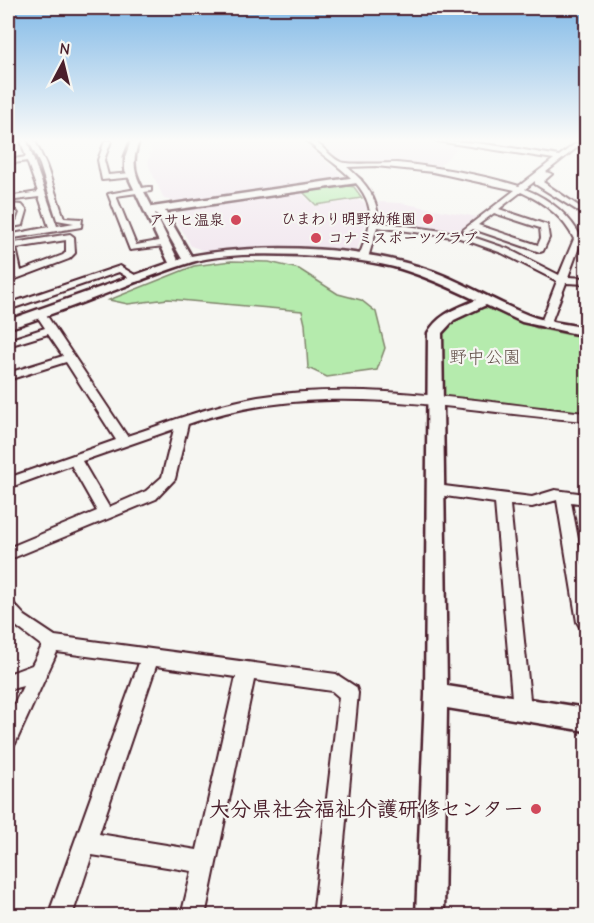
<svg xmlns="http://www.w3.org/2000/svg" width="594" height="923" font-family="'Comic Neue','Klee One',sans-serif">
<rect width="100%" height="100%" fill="#f6f6f2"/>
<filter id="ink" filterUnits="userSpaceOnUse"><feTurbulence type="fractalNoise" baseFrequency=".0167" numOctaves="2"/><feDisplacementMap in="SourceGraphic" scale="12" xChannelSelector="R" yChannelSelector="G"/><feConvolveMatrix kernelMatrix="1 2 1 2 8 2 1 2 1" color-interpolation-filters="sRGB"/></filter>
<g filter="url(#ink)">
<!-- built -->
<g fill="#f1e5ee">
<polygon points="153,141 303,141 344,177 180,202 164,199 149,166 148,159 151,156 148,154 152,152 150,146"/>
<polygon points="316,141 419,141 460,146 435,170 341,163"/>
<polygon points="301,193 315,206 357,200 364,202 368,208 366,223 357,250 351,252 260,246 205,251 191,246 175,217 186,210"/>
<polygon points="379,202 401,203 477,217 460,231 454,232 385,223 381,221"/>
</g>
<!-- green -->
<g fill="#b5ebad" stroke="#80856c" stroke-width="1.5">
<polygon points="348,186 354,187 362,198 316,205 303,192"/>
<polygon points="231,261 269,262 299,269 338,294 361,300 376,312 385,348 377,370 327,377 308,368 305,324 302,311 168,299 128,304 109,300 194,266"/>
<polygon points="479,307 487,308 537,328 586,338 586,413 446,399 440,396 440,333 448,322"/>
</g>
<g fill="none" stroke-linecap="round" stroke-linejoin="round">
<defs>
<g id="minor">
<polygon points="21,141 27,141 57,226 74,223 57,220 40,165 29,141 35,141 46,165 64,218 82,219 81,227 8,239 8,235 49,227 39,197 8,201 8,197 38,192 27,161 8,164 8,160 26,157"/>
<polygon points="105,141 111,141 104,160 108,175 131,173 135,175 134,177 102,180 98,160"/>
<path d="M307,141C322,141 328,157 341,162C347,165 386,163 397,163C437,167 480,174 519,186L554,159L437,141C478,141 518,149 559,156L575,144H579V146L546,172L552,174L543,182L586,211V216L535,184V181L525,189C550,199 570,215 582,239L568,277L586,278V284L566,283L550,325L545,328L540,325L557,281L502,253L460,238L377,227L368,258L360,260L358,258C363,246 368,234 370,222C374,183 330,164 307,141ZM376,166L433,172L515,190L463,230L467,233L473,229L540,252L543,251L549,238L547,225L499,209L521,192C543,202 563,216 574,239L559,275L508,249L464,234L378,222C379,198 364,181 347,167ZM494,213L540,228L541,238L538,245L478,225Z"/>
<polygon points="148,187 151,187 151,191 116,196 136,245 164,240 168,243 164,246 130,250 108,194"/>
<polygon points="8,204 22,205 27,211 23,225 8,228 8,224 17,221 20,213 17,209 8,208"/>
<path d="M70,234L74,237L75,253L69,259L8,282V276L12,274L8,244ZM66,240V252L63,255L21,271L16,248Z"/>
<polygon points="120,266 143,280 135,282 119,272 8,310 8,304"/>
<path d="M40,310L45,313L127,436C170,422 212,405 258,397C366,380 478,402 586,413V421C446,411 327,377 188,424L175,479L156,499L8,560V548L97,511L71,465L8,488V478L116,440L66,362L8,380V373L63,356L48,334L8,346V340L45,328L35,313ZM174,429L162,477L146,491L109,507L82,461Z"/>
<polygon points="436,485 532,497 555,490 586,494 586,504 571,502 586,581 586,629 580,627 577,622 557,500 532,507 510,505 531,709 529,716 522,718 515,716 513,709 495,503 431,494 429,490 431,486"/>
<path d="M8,602L14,604L25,616L55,636L336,674L356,687L358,693L337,916H313L339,697L332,691L254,680L205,916H181L192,871L92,855L72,916H48L139,663L57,652L15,744L8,747V717L23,686L8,690V674L32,665L42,646L8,620ZM156,666L236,677L197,850L99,834Z"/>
</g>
<path id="tertiary" d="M131,141H139C128,170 139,181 152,207L357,177L361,180L357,183L165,211L191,256C267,242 373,246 445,276C473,288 500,304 528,315C546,322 568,324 586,328V336L522,322L486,305L454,320L442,333L447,686L586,708V731L447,708L444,916H416L425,695L428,333C438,314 458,308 476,300C451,288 427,277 401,269C353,255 240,248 192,262C144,277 98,298 51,314C37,319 22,325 8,328V320L169,263L125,170V157ZM155,213H156L182,259L178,260Z"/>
</defs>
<!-- minor casing -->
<use href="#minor" stroke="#4a1f2b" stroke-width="4"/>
<!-- tertiary casing -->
<use href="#tertiary" stroke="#4a1f2b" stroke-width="5"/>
<!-- minor -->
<use href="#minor" fill="#f6f6f2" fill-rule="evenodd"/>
<!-- tertiary -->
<use href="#tertiary" fill="#f6f6f2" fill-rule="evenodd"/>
</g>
</g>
<!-- sky -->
<linearGradient id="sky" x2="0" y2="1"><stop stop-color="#81b9e7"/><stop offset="0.52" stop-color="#fbfbf9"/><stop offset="1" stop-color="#fbfbf9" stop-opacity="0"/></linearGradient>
<rect width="594" height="270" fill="url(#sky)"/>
<!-- markers -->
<g fill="#d1495b" stroke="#f6f6f2" stroke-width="2">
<circle cx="428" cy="219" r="6"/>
<circle cx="236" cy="220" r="6"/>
<circle cx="316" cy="238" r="6"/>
<circle cx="536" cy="809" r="6"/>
</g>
<g text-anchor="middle" stroke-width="4.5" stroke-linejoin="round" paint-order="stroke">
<!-- far-poi labels -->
<g font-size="15" font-weight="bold" fill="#4a1f2b" stroke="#f6f6f2" text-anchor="end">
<text x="416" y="224">ひまわり明野幼稚園</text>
<text x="224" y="225">アサヒ温泉</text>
<text x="328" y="243" text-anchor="start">コナミスポーツクラブ</text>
</g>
<!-- park labels -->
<g font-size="18" fill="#65524c" stroke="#f6f6f2">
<text x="485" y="363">野中公園</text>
</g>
<!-- near-poi labels -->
<g font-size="21" font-weight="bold" fill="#4a1f2b" stroke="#f6f6f2" text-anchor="end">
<text x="524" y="816">大分県社会福祉介護研修センター</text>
</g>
</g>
<!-- margin -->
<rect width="594" height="923" fill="none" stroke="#f6f6f2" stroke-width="30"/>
<rect x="15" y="15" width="564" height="893" fill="none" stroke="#4a1f2b" stroke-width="2" filter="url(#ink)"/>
<!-- north arrow -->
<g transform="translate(63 63) rotate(7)" stroke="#f6f6f2" stroke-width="4.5" paint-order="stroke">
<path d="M0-4.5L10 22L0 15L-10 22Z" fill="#4a1f2b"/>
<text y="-9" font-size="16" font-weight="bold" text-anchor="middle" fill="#4a1f2b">N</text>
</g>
</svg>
